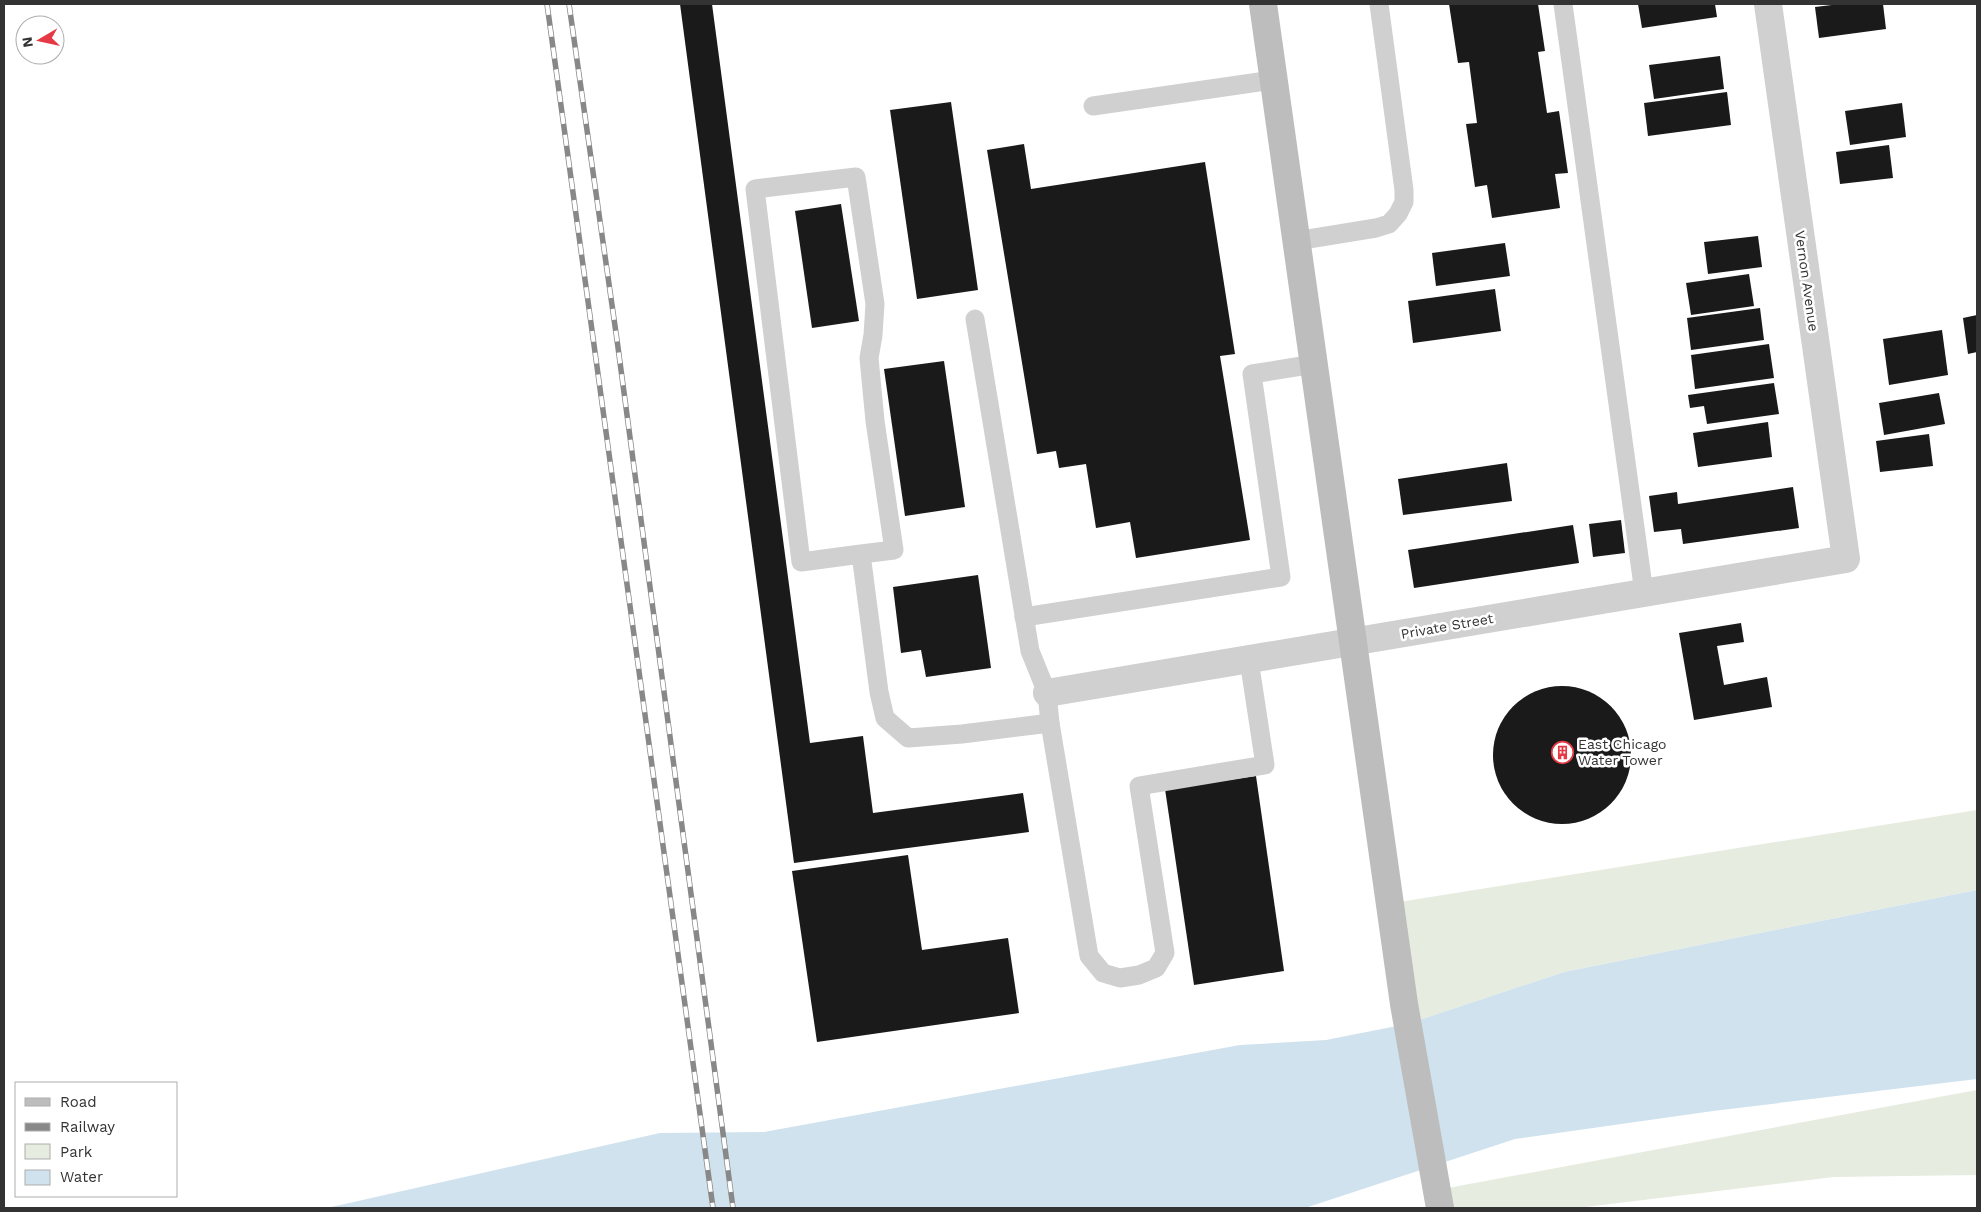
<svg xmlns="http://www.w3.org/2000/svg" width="1981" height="1212" font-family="'Work Sans',sans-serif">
<rect width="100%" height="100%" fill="#fff"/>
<!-- green -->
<g fill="#e6ecdf">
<polygon points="1977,810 1977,890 1564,972 1407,1024 1393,903"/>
<polygon points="1977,1090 1977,1175 1834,1177 1577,1208 1440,1208 1437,1190"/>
</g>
<!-- water -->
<polygon fill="#cfe2ee" points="1977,890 1977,1079 1713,1111 1515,1139 1305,1208 327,1208 660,1133 764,1132 1240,1045 1326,1040 1407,1024 1564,972"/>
<!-- building -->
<g fill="#1a1a1a">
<polygon points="680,4 712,4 810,743 863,736 873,813 1023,793 1029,832 794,863"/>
<polygon points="1449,4 1538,4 1545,51 1538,52 1547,113 1559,111 1568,173 1555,174 1560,208 1492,218 1487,185 1475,187 1466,124 1477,123 1469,62 1458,63"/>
<polygon points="1638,4 1715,4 1717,17 1642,28"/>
<polygon points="1840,4 1883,4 1886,29 1819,38 1815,7"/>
<polygon points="1720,56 1724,89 1654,99 1649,65"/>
<polygon points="1727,92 1731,125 1648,136 1644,103"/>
<polygon points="951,102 978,290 917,299 890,110"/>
<polygon points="1902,103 1906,137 1850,145 1845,111"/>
<polygon points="1024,144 1031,189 1205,162 1235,354 1220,356 1250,540 1136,558 1130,522 1096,528 1086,464 1059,468 1056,451 1037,454 987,150"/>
<polygon points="1889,145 1893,178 1840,184 1836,152"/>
<polygon points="841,204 859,321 812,328 795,211"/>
<polygon points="1758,236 1762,267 1708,274 1704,242"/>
<polygon points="1505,243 1510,276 1436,286 1432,253"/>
<polygon points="1749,274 1754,306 1691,315 1686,283"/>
<polygon points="1495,289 1501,331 1413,343 1408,301"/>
<polygon points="1760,308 1764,340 1691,350 1687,318"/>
<polygon points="1977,315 1977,352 1968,354 1963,318"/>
<polygon points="1942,330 1948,375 1889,385 1883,339"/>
<polygon points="1769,344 1774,378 1695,389 1691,355"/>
<polygon points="944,361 965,507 905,516 884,369"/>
<polygon points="1774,383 1779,414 1707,424 1704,406 1690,408 1688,395"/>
<polygon points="1939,393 1945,424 1884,435 1879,403"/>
<polygon points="1768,422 1772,457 1698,467 1693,433"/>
<polygon points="1929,434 1933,466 1880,472 1876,441"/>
<polygon points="1507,463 1512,501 1403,515 1398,479"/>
<polygon points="1793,487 1799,528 1683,544 1681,529 1654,532 1649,496 1677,492 1678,504"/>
<polygon points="1621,520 1625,553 1593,557 1589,524"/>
<polygon points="1573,525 1579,563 1414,588 1408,550"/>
<polygon points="978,575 991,668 926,677 921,650 901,653 893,587"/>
<polygon points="1741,623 1744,642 1717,646 1724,685 1767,677 1772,707 1694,720 1679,633"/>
<circle cx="1562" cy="755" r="69"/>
<polygon points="1256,776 1284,971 1194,985 1165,789"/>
<polygon points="908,855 922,950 1008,938 1019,1013 817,1042 792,871"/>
</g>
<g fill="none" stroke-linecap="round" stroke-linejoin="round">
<!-- lane -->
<g stroke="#d0d0d0" stroke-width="19">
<polyline points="1563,4 1644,593"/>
<polyline points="1093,106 1273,80"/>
<polyline points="1296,241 1376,228 1389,224 1398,214 1404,202 1404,190 1379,4"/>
<polyline points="975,319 1030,651 1047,693 1050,723 1089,956 1103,973 1120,978 1139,975 1156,968 1165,953 1139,786 1265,765 1249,660"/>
<polyline points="861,554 801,562 755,189 856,177 875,304 873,335 869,358 875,421 894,550 861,554 879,692 885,718 908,738 962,734 1050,723"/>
<polyline points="1024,617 1281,577 1252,374 1314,364"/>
</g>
<!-- street -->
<polyline stroke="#d0d0d0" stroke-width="28" points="1047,693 1846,559 1768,4"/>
<!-- secondary -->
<polyline stroke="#bdbdbd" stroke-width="28" points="1263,4 1404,1004 1440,1208"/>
<defs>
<g id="rail">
<polyline points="547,4 713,1208"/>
<polyline points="569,4 617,340 733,1208"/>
</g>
</defs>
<!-- rail casing -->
<use href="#rail" stroke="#888" stroke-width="5.5"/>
<!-- rail -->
<use href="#rail" stroke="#fff" stroke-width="4" stroke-dasharray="11" stroke-linecap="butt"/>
</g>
<!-- icons -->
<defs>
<symbol id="building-ring" viewBox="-11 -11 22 22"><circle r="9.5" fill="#fff" stroke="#e63946" stroke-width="1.5"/><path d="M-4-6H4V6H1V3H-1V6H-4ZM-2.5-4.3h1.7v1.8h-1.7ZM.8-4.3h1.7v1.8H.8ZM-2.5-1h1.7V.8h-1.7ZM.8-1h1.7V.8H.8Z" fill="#e63946"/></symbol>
</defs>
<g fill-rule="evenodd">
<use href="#building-ring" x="1550" y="740" width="25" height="25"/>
</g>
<g text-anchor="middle" stroke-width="5" stroke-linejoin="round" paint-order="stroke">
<!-- street labels -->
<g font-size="14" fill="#333" stroke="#fff">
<text transform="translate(1807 281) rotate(82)" y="5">Vernon Avenue</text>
<text transform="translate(1447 626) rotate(-10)" y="5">Private Street</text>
</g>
<!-- poi labels -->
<g font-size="14" fill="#333" stroke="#fff" text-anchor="start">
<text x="1578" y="749">East Chicago<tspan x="1578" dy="16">Water Tower</tspan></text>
</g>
</g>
<!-- border -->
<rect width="1981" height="1212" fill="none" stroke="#333333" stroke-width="10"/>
<!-- legend -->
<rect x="15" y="1082" width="162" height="115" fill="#ffffff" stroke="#adadad"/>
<rect x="25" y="1098" width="25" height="8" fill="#bdbdbd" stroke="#adadad"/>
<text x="60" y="1107" font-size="15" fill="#333333">Road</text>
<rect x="25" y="1123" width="25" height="8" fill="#888888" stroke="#adadad"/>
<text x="60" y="1132" font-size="15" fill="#333333">Railway</text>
<rect x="25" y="1144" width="25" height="15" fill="#e6ecdf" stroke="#adadad"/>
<text x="60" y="1157" font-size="15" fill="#333333">Park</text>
<rect x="25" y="1170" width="25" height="15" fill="#cfe2ee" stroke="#adadad"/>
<text x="60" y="1182" font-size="15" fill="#333333">Water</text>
<!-- north arrow -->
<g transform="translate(40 40) rotate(261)"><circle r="24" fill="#ffffff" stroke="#adadad"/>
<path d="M0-4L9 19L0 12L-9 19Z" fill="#e63946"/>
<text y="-8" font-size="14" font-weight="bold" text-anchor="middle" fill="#333333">N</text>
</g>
</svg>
